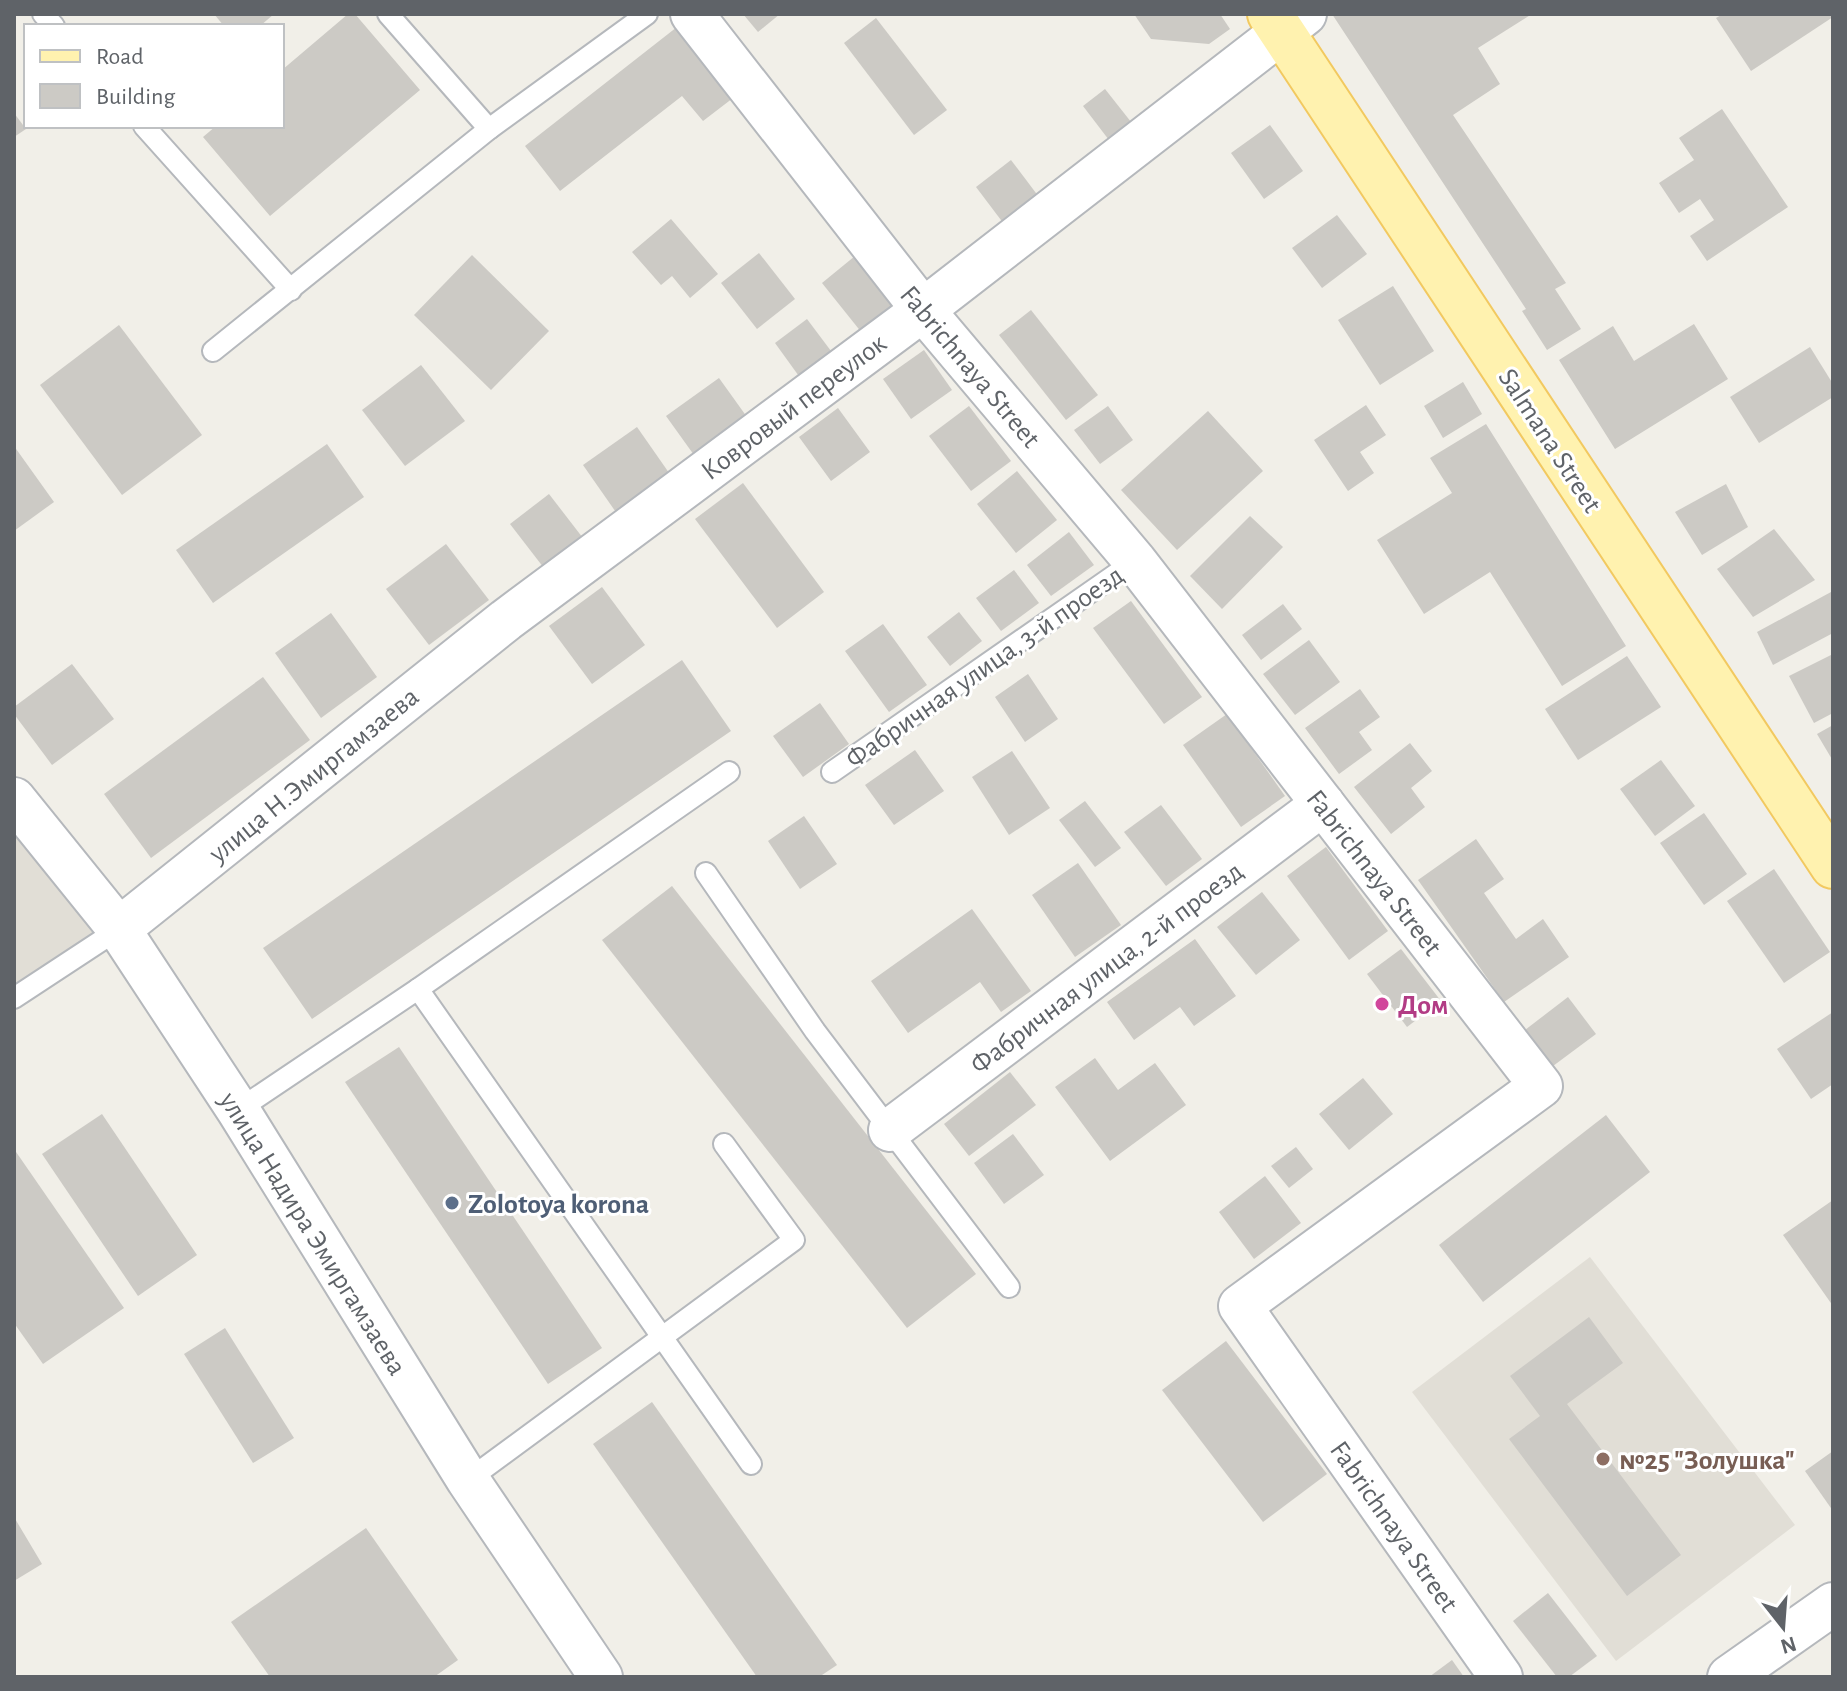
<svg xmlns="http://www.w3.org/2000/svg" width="1847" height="1691" font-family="'Alegreya Sans',sans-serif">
<rect width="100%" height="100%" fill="#f1efe8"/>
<!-- education -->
<g fill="#e1ded6">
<polygon points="14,782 119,929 14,998"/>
<polygon points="1590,1257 1795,1525 1616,1661 1412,1392"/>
</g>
<!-- building -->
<g fill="#cccac5">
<polygon points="214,14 274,14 260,26 224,26"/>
<polygon points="348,14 355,14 420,90 270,216 203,137 216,126 282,126 282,70"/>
<polygon points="743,14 780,14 758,32"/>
<polygon points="1134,14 1220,14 1230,29 1209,44 1151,39"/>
<polygon points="1332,14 1532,14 1478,48 1500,84 1453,115 1566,283 1555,289 1581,329 1547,350 1522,311 1526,309"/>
<polygon points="1723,14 1833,14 1833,17 1751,71 1716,18"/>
<polygon points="876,18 947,110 914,135 844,43"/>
<polygon points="677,27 733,98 703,121 682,96 560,191 525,146"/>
<polygon points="1105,89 1135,127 1112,144 1083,106"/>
<polygon points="1722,109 1788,207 1707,261 1690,236 1714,220 1700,199 1679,213 1659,183 1694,160 1679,138"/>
<polygon points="14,113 26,129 14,137"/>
<polygon points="1270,125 1303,171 1264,199 1231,153"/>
<polygon points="1011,160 1045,205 1010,232 976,187"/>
<polygon points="1337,215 1367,254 1322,288 1292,248"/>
<polygon points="671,219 718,274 690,298 672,276 661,285 632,252"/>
<polygon points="759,253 795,299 757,329 721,283"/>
<polygon points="472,255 549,331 491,390 414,315"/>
<polygon points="855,256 900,312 866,338 822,283"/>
<polygon points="1393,286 1434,351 1380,385 1338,320"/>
<polygon points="1031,310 1098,395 1066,420 999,335"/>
<polygon points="807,319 834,355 801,379 775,343"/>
<polygon points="1694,324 1728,379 1615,449 1559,360 1613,326 1634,361"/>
<polygon points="119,325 202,435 122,495 40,385"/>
<polygon points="1810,347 1833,384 1833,397 1759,443 1730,397"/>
<polygon points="924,350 952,390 911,419 883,379"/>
<polygon points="421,365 465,421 405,466 362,410"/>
<polygon points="719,378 752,424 699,462 666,416"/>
<polygon points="1463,382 1482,414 1443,438 1424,406"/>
<polygon points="1366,405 1386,435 1360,452 1374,473 1348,491 1314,440"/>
<polygon points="969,406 1011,461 971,491 929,436"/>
<polygon points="1108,406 1133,440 1100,464 1074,430"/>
<polygon points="838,408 870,452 831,481 799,437"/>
<polygon points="1208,411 1263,471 1177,550 1121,490"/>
<polygon points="1486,424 1626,646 1562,686 1490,572 1424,614 1377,540 1452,493 1430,458"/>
<polygon points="637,427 674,480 620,518 583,465"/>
<polygon points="327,444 364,497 213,603 176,550"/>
<polygon points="14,446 54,502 14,531"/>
<polygon points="1017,471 1057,520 1016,553 977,504"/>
<polygon points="743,483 824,592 777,628 695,519"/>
<polygon points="1726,484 1748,527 1702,555 1675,512"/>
<polygon points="549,494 586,542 547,572 510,524"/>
<polygon points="1250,516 1283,547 1222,609 1190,576"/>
<polygon points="1774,529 1815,580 1753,617 1717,569"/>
<polygon points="1069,532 1094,565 1051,596 1027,565"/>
<polygon points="446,544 489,600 429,645 386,589"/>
<polygon points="1014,570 1039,603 1001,631 976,598"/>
<polygon points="602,587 645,645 592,684 549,626"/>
<polygon points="1831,592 1833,633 1773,665 1757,632"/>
<polygon points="1131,601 1202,697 1164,724 1093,628"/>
<polygon points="1283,604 1302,629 1261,660 1242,635"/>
<polygon points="959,612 982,641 950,666 927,637"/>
<polygon points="331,613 377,677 321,718 275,653"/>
<polygon points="883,624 927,685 889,712 845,651"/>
<polygon points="1309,640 1340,682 1295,715 1263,674"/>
<polygon points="1833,654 1833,713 1814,723 1789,676"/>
<polygon points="1627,656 1661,707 1578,760 1545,709"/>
<polygon points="682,660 731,731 312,1019 263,948"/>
<polygon points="72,664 114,719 52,765 14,714 14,707"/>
<polygon points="1028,674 1058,719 1025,742 995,697"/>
<polygon points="263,677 310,740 151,858 104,794"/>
<polygon points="1360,689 1380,717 1359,732 1372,750 1339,774 1305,728"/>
<polygon points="820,703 849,744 803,777 773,736"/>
<polygon points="1227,714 1285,796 1241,827 1183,745"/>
<polygon points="1833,725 1833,761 1817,734"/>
<polygon points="1410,743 1432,771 1411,788 1425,807 1391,834 1354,787"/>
<polygon points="915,750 944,791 894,825 865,785"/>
<polygon points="1012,751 1050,808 1009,835 972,777"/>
<polygon points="1661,760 1695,806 1655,836 1620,789"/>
<polygon points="1085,801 1121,848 1095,867 1059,820"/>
<polygon points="1161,805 1202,859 1166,886 1124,832"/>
<polygon points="1704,813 1747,874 1704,905 1660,843"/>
<polygon points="804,816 837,864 800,889 768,841"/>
<polygon points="1476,839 1504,879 1484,893 1516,939 1543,919 1569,957 1504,1002 1418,880"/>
<polygon points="1326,847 1388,931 1349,960 1287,876"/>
<polygon points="1078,863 1121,925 1075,957 1032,895"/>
<polygon points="1774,869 1830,952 1784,983 1727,901"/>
<polygon points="672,886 976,1274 907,1328 602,940"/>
<polygon points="1262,892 1300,940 1256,975 1217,927"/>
<polygon points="972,909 1031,991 1001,1012 980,982 908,1033 871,981"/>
<polygon points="1195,939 1236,996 1194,1026 1180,1007 1134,1040 1107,1002"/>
<polygon points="1401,949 1441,1001 1407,1027 1367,974"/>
<polygon points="1568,997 1596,1034 1553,1066 1525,1030"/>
<polygon points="1833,1012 1833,1084 1811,1099 1777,1049"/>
<polygon points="399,1047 602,1348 548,1384 345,1082"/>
<polygon points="1095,1058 1118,1090 1155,1063 1186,1105 1110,1161 1055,1087"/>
<polygon points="1010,1072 1036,1105 969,1156 944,1124"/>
<polygon points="1363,1078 1393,1114 1349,1150 1319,1114"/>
<polygon points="102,1114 197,1255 138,1296 42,1154"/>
<polygon points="1606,1115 1650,1172 1483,1302 1439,1245"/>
<polygon points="1013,1134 1044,1175 1004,1204 974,1163"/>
<polygon points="1296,1147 1313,1169 1289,1188 1271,1166"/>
<polygon points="14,1149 124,1308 43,1364 14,1323"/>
<polygon points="1265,1176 1301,1223 1254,1259 1219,1212"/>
<polygon points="1833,1200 1833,1306 1783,1235"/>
<polygon points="1589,1317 1623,1363 1567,1404 1681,1555 1627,1596 1509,1439 1540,1416 1510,1376"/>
<polygon points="225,1328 294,1438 253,1463 184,1354"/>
<polygon points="1226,1341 1327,1474 1263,1522 1162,1390"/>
<polygon points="652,1402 837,1665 819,1677 757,1677 593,1444"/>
<polygon points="1833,1451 1833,1511 1805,1471"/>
<polygon points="14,1517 42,1564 14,1581"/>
<polygon points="366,1528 458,1660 434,1677 270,1677 231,1622"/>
<polygon points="1548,1593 1597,1656 1569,1677 1557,1677 1513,1621"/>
<polygon points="1452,1660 1464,1677 1429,1677"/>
</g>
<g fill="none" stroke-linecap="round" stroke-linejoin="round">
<defs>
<g id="service">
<polyline points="43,14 54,26"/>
<polyline points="388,14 489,129"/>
<polyline points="144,126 291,290"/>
<polyline points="213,351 489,129 647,14"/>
<polyline points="832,772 1135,561"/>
<polyline points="706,873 815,1031 1009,1287"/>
<polyline points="418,989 751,1464"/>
<polyline points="14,998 119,929"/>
<polyline points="238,1110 418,989 729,772"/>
<polyline points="468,1480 794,1240 724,1144"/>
</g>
<g id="minor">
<polyline points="692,14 923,310 1135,561 1541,1086 1240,1306 1501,1677"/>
<polyline points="14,799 119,929 238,1110 468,1480 601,1677"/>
<polyline points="119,929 506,620 923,310 1305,14"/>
<polyline points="890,1130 1323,804"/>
<polyline points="1729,1677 1833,1604"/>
</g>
<polyline id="primary" points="1270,14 1833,866"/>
</defs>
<!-- service casing -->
<use href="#service" stroke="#b5b8bc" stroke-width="24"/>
<!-- minor casing -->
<use href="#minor" stroke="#b5b8bc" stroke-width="46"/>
<!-- primary casing -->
<use href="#primary" stroke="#f2c960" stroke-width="48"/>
<!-- service -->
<use href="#service" stroke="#fff" stroke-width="20"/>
<!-- minor -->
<use href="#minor" stroke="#fff" stroke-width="42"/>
<!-- primary -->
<use href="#primary" stroke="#fff2af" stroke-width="44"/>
</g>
<!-- markers -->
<circle fill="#d1479c" stroke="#fff" stroke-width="3" cx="1382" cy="1004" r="8"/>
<circle fill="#5c6f8a" stroke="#fff" stroke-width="3" cx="452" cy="1203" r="8"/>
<circle fill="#8d6e63" stroke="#fff" stroke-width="3" cx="1603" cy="1459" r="8"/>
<g text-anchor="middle" stroke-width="6" stroke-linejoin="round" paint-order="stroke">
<!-- street labels -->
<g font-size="28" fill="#5f6368" stroke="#fff">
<text transform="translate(971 366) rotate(50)" y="10">Fabrichnaya Street</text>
<text transform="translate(793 406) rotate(-37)" y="10">Ковровый переулок</text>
<text transform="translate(1551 440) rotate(57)" y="10">Salmana Street</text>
<text transform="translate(984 666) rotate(-35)" y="10">Фабричная улица, 3-й проезд</text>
<text transform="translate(313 774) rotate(-39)" y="10">улица Н.Эмиргамзаева</text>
<text transform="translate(1375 872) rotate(52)" y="10">Fabrichnaya Street</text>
<text transform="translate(1106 967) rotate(-37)" y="10">Фабричная улица, 2-й проезд</text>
<text transform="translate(314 1233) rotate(58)" y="10">улица Надира Эмиргамзаева</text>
<text transform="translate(1395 1526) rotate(55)" y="10">Fabrichnaya Street</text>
</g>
<!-- hotel labels -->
<g font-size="28" font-weight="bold" fill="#b23c85" stroke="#fff" text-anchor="start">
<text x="1398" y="1014">Дом</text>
</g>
<!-- service labels -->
<g font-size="28" font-weight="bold" fill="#4e5e75" stroke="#fff" text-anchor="start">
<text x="468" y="1213">Zolotoya korona</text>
</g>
<!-- education labels -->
<g font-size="28" font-weight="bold" fill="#785e54" stroke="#fff" text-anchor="start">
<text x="1619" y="1469">№25 "Золушка"</text>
</g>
</g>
<!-- border -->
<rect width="1847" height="1691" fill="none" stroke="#5f6368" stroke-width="32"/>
<!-- legend -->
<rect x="24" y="24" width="260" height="104" fill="#ffffff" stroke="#bfc1c3" stroke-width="2"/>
<rect x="40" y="50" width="40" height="12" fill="#fff2af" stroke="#bfc1c3" stroke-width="2"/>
<text x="96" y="64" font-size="24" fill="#5f6368">Road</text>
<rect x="40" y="84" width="40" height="24" fill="#cccac5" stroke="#bfc1c3" stroke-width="2"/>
<text x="96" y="104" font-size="24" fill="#5f6368">Building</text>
<!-- north arrow -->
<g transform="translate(1783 1627) rotate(163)" stroke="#ffffff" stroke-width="6" paint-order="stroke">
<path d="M0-6L14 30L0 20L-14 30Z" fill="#5f6368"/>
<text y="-12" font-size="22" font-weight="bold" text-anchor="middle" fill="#5f6368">N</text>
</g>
</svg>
